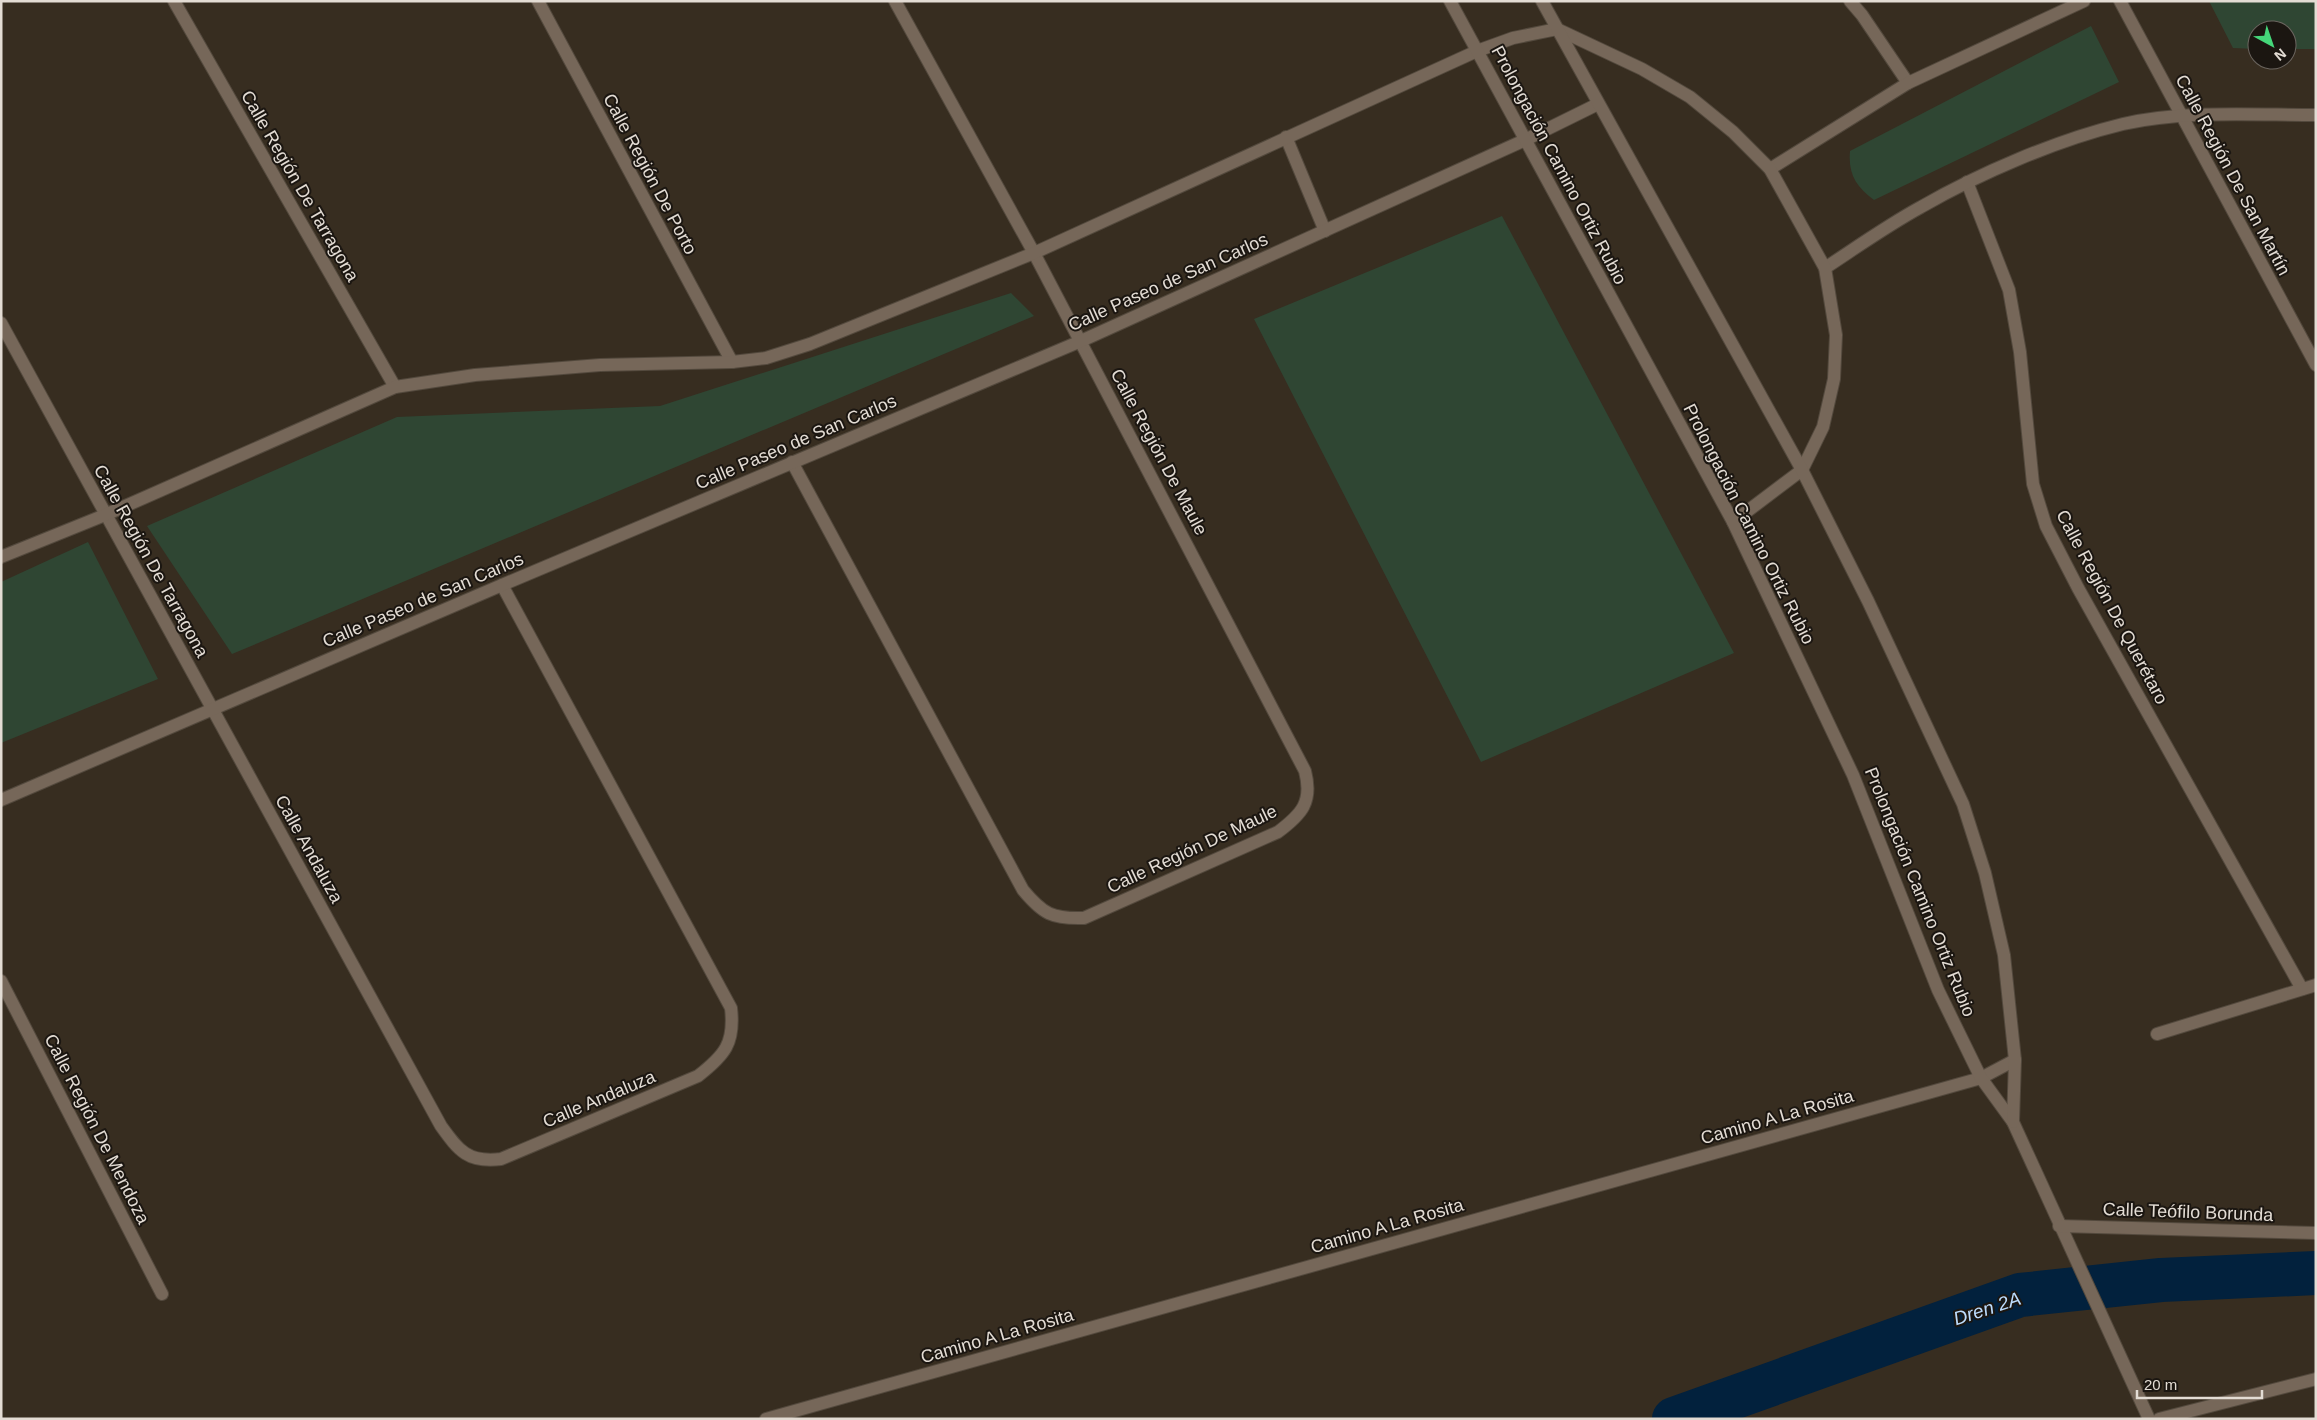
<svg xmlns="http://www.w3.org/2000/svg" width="2317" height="1420" font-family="Arial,sans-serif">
<rect width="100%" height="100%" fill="#372d20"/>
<!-- green -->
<g fill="#2f4633">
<polygon points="2209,1 2316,1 2316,49 2287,49 2287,30 2257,30 2257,49 2233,48"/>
<path d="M2091,26L2119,82L1874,200C1856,187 1848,174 1850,151Z"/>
<polygon points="1502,216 1734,653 1481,762 1254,319"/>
<polygon points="1011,293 1034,316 232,654 147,526 397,417 660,406"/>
<polygon points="88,542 158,679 1,743 1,582"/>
</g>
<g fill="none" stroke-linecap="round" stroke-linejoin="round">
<!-- canal -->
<polyline stroke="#02213d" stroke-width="44" points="1674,1419 2020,1295 2161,1280 2316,1273"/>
<defs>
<g id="minor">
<polyline points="174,1 395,387"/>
<polyline points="538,1 732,362"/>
<polyline points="1850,1 1862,15 1908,83"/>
<polyline points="2120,1 2316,365"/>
<polyline points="1286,137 1325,231"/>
<polyline points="1770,169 1908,83 2084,1"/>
<polyline points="1967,182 2009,290 2020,352 2033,484 2046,526 2078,588 2302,989"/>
<path d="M1825,268C1857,247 1888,225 1921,207C1980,173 2057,140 2123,124C2185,110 2253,115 2316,115"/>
<path d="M1,323L441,1126C459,1151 468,1163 501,1159L698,1076C725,1055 735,1043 731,1008L502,585"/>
<path d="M792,462L1023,890C1043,914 1052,919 1084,918L1278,832C1302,814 1313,802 1305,771L1034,253L895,1"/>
<polyline points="1,557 105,515 395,387 475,375 600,365 732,362 766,358 810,344 1034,253 1477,51 1513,38 1557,29 1642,69 1690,97 1733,132 1770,169 1825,268 1836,335 1834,379 1823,427 1802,470 1733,522"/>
<polyline points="1,800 502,585 1081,341 1525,140 1598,104"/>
<polyline points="1,981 162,1294"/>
<polyline points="2157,1034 2316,985"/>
<polyline points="766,1419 1981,1078 2015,1060"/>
</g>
<g id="tertiary">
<polyline points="1450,1 1733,522 1853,775 1938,990 1981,1078 2013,1122 2149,1419"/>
<polyline points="1542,1 1802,470 1868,601 1963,804 1985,873 2004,955 2015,1060 2013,1122"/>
<polyline points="2059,1226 2316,1233"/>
<polyline points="2159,1419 2316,1379"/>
</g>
</defs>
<!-- minor casing -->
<use href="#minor" stroke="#53493d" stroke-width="14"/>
<!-- tertiary casing -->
<use href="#tertiary" stroke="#53493d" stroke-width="14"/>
<!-- minor -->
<use href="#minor" stroke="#766759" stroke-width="12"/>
<!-- tertiary -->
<use href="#tertiary" stroke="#766759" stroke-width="12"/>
</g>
<g text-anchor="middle" stroke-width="4" stroke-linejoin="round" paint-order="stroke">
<!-- street labels -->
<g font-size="18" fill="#e3dcd4" stroke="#1b1611">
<text transform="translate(1559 165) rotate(62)" y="6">Prolongación Camino Ortiz Rubio</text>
<text transform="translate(650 174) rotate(62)" y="6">Calle Región De Porto</text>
<text transform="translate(2233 175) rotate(62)" y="6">Calle Región De San Martín</text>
<text transform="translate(300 186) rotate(60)" y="6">Calle Región De Tarragona</text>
<text transform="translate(1168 282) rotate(-24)" y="6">Calle Paseo de San Carlos</text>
<text transform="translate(796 442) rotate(-23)" y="6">Calle Paseo de San Carlos</text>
<text transform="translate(1159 452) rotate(62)" y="6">Calle Región De Maule</text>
<text transform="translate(1749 524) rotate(63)" y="6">Prolongación Camino Ortiz Rubio</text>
<text transform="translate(151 561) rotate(61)" y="6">Calle Región De Tarragona</text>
<text transform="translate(423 600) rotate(-23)" y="6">Calle Paseo de San Carlos</text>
<text transform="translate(2112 607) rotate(62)" y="6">Calle Región De Querétaro</text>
<text transform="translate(309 849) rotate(61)" y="6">Calle Andaluza</text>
<text transform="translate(1192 849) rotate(-25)" y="6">Calle Región De Maule</text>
<text transform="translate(1920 892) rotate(68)" y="6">Prolongación Camino Ortiz Rubio</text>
<text transform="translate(599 1099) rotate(-23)" y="6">Calle Andaluza</text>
<text transform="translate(1777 1117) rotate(-16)" y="6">Camino A La Rosita</text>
<text transform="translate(97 1129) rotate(63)" y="6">Calle Región De Mendoza</text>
<text transform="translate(2188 1212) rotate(2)" y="6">Calle Teófilo Borunda</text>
<text transform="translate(1387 1226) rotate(-16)" y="6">Camino A La Rosita</text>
<text transform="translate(997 1336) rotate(-16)" y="6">Camino A La Rosita</text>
</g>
<!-- water labels -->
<g font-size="19" font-style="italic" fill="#bcdcfd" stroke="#1b1611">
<text transform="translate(1987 1308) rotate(-18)" y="7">Dren 2A</text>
</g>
</g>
<!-- border -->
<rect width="2317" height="1420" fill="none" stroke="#e3dcd4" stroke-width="5"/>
<!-- north arrow -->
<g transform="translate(2272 45) rotate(140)"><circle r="24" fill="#1b1611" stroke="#6b655f"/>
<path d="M0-4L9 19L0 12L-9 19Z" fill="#45d77a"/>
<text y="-8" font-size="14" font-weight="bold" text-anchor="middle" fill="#e3dcd4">N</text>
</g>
<!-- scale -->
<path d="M2137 1390v8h125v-8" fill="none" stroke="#e3dcd4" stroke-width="2.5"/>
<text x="2144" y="1390" font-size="15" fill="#e3dcd4" stroke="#1b1611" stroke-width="4" paint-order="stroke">20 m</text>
</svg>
